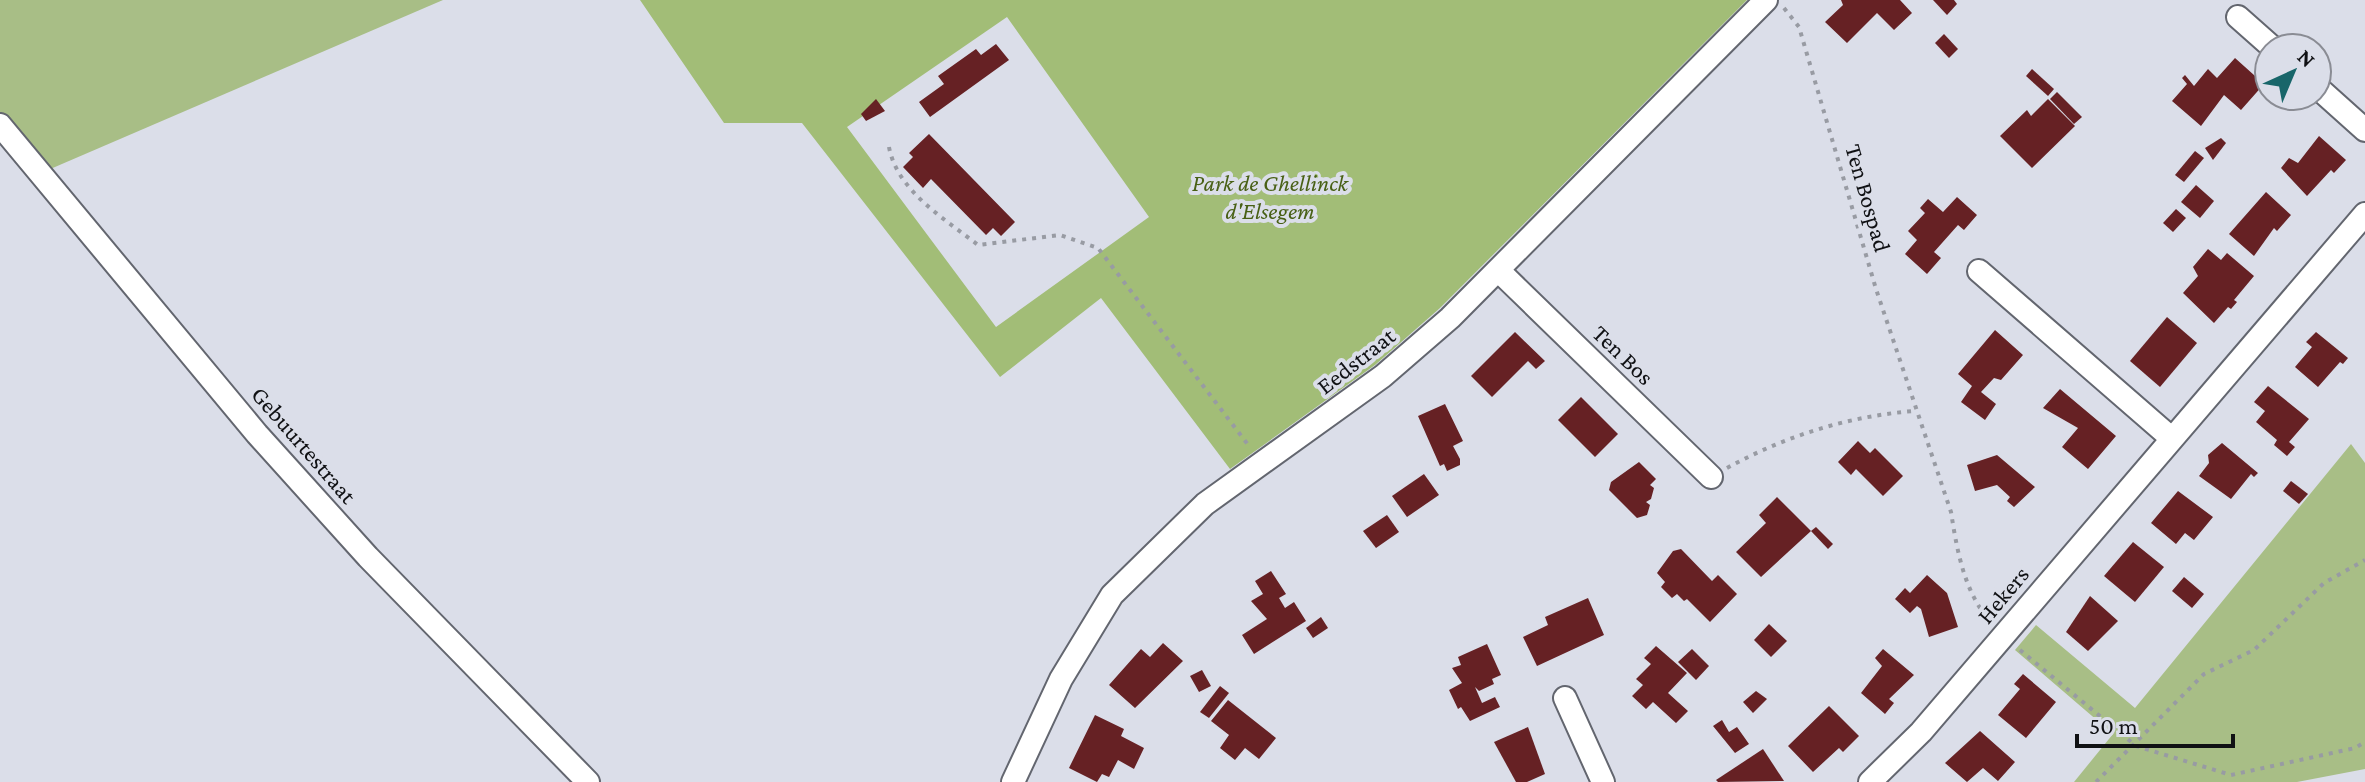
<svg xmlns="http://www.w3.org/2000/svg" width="2365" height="782" font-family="'Crimson Pro',serif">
<rect width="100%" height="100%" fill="#dbdee9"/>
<!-- green -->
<g fill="#a8be86">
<polygon points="0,0 443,0 48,170 0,113"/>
<polygon points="2351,444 2365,463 2365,769 2297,782 2074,782 2113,734 2015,650 2036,625 2135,708"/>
</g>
<!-- forest -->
<path fill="#a2bd77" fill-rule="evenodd" d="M640,0H1747L1440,308L1375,365L1230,469L1101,298L1000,377L802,123H724ZM1007,17L1149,217L996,327L847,127Z"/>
<!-- building -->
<g fill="#662124">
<polygon points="1841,0 1900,0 1912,13 1894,30 1877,13 1847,43 1825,22 1843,5"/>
<polygon points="1933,0 1954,0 1957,4 1947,15"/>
<polygon points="1944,34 1958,49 1949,58 1935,43"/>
<polygon points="996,44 1009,60 930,117 919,102 944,84 938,76 976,49 981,55"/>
<polygon points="2235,58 2264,84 2241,110 2224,95 2201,126 2172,101 2187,84 2182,78 2185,75 2194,86 2208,69 2217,78"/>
<polygon points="2032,69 2054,89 2048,96 2026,76"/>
<polygon points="2057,92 2082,117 2074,124 2050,99"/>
<polygon points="876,99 885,111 866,121 861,114"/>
<polygon points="2048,99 2075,126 2032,168 2000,136 2027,110 2031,116"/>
<polygon points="929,134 1015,222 1001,236 993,228 986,235 931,179 923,188 903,167 913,157 909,153"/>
<polygon points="2319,136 2346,160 2334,173 2331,170 2307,196 2281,168 2289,158 2298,163"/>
<polygon points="2221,138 2226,143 2213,160 2205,148"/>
<polygon points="2195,151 2204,158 2184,182 2175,175"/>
<polygon points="2196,185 2214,201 2200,218 2181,202"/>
<polygon points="2266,192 2291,215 2277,231 2274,228 2254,256 2229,234"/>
<polygon points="1957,197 1977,215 1964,230 1958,225 1934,252 1941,258 1927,274 1905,254 1917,240 1908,231 1925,213 1920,208 1928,199 1943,212"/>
<polygon points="2176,209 2186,218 2173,232 2163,223"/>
<polygon points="2208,249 2221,260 2227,253 2254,276 2234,300 2237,302 2231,309 2228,307 2214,323 2183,293 2198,276 2193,267"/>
<polygon points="2167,317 2197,343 2160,387 2130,361"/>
<polygon points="1995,330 2023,355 2001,380 1994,378 1981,392 1996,404 1985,420 1961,402 1972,386 1958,374"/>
<polygon points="1515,332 1545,361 1536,369 1528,361 1492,397 1471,376"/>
<polygon points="2316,332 2348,358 2343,364 2340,362 2318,387 2295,367 2312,347 2306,342"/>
<polygon points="2268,386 2309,419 2289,442 2295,447 2287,456 2274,445 2277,440 2256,422 2265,411 2254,402"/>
<polygon points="2060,389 2116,436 2088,469 2062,447 2078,428 2043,408"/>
<polygon points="1581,397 1618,434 1595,457 1558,420"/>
<polygon points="1445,404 1463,441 1453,446 1460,459 1460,465 1447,471 1444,464 1440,466 1418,416"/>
<polygon points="1858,441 1870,453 1875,448 1903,476 1883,496 1856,469 1851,475 1838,462"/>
<polygon points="2222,443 2258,473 2254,477 2251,474 2231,499 2199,476 2209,463 2208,455"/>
<polygon points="1997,455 2035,487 2014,507 2007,501 2010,497 1997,485 1975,491 1967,465"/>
<polygon points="1639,462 1656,479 1650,485 1654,488 1651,499 1646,502 1650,505 1647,515 1637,518 1609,490 1611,482"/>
<polygon points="1424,474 1439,495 1407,517 1392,496"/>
<polygon points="2291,481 2308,494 2299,504 2283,491"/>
<polygon points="2178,491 2213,517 2194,540 2185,533 2176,544 2151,523"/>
<polygon points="1777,497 1811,531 1761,577 1736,552 1766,523 1759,515"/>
<polygon points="1387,515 1399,532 1376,548 1363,531"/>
<polygon points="1816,527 1833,544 1828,549 1811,531"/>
<polygon points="2133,542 2164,567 2135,602 2104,576"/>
<polygon points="1681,549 1712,581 1718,575 1737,594 1710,622 1687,599 1684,601 1677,594 1672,598 1661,587 1665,582 1657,573 1673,551"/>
<polygon points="1271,571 1286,594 1279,598 1285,608 1294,602 1306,621 1254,654 1242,635 1267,619 1251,601 1263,594 1255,581"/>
<polygon points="1927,575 1947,593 1958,627 1929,637 1921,609 1917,606 1910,613 1895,599 1905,588 1910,593"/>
<polygon points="2184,577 2204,594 2192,608 2172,591"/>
<polygon points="2090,596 2118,621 2088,651 2066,632"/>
<polygon points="1588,598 1604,635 1537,666 1523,637 1548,625 1545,617"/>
<polygon points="1321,617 1328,628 1313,638 1306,628"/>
<polygon points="1769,624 1787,641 1771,657 1754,640"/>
<polygon points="1163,643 1183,661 1135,708 1109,685 1141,649 1150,657"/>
<polygon points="1487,644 1501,675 1492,679 1494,684 1479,691 1475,687 1482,703 1495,697 1500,707 1470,721 1461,707 1458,709 1449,690 1462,683 1452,668 1461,665 1458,657"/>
<polygon points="1656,646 1687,673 1668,693 1688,711 1676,723 1653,702 1646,709 1632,696 1643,685 1636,679 1651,664 1644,658"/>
<polygon points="1692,649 1709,666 1696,680 1678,662"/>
<polygon points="1883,649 1914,675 1889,699 1894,703 1885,714 1861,693 1882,666 1875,658"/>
<polygon points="1202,670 1211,686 1199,692 1190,676"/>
<polygon points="2023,674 2056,702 2026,738 1998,715 2020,689 2014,684"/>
<polygon points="1220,686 1229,693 1209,718 1200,712"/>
<polygon points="1756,691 1767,699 1753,713 1743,702"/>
<polygon points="1228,700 1276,738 1259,759 1245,748 1235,760 1220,748 1229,735 1211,721"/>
<polygon points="1829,706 1859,736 1843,752 1839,748 1813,772 1788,746"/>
<polygon points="1095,715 1124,729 1121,736 1144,748 1134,769 1118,760 1109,777 1102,774 1097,782 1069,768"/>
<polygon points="1722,720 1729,732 1737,727 1749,744 1735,753 1713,726"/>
<polygon points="1528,727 1545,774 1527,782 1516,782 1494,742"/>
<polygon points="1980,731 2015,762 1998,781 1983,768 1967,782 1945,763"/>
<polygon points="1763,749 1784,781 1718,782 1716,780"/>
</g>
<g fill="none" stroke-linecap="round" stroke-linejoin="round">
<defs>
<g id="minor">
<polyline points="2238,17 2273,48"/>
<polyline points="2317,87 2365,130"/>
<polyline points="0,125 257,434 368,557 588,782"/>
<polyline points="1499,271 1711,477"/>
<polyline points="1979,271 2170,437"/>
<polyline points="1565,698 1603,782"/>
<polyline points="1013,782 1061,679 1112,595 1205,504 1383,376 1450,318 1766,0"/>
<polyline points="1870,782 1921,732 2365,214"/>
</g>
</defs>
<!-- minor casing -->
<use href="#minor" stroke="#63666f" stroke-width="26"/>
<!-- path -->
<g stroke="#989ba3" stroke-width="4" stroke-dasharray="4 6" stroke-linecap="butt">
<path d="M1784,8L1799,27L1876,289L1951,512C1957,550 1964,592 1990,621"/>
<path d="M889,147C897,191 945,219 978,245L1060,235L1098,248L1249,446"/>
<path d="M1727,468C1785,436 1849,416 1914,411"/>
<polyline points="2020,650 2136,746 2231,775 2355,748 2365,742"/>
<polyline points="2096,782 2204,674 2254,650 2324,583 2365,560"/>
</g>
<!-- minor -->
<use href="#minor" stroke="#fff" stroke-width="22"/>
</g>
<g text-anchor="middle" stroke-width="8" stroke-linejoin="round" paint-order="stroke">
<!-- park labels -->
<g font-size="24" font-style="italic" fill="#486015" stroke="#dbdee9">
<text x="1270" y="191">Park de Ghellinck<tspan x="1270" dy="28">d'Elsegem</tspan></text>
</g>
<!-- street labels -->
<g font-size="24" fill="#101114" stroke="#dbdee9">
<text transform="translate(1868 198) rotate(74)" y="8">Ten Bospad</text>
<text transform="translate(1623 355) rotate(44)" y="8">Ten Bos</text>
<text transform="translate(1356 361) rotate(-38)" y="8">Eedstraat</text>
<text transform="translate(304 445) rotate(49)" y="8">Gebuurtestraat</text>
<text transform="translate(2003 595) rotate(-50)" y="8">Hekers</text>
</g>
</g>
<!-- north arrow -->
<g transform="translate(2293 72) rotate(44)"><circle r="38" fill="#dbdee9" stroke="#8a8c94" stroke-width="2"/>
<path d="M0-6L14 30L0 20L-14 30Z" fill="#18666a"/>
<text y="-12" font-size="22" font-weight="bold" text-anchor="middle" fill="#101114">N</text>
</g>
<!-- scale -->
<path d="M2077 734v12h156v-12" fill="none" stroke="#101114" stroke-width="4"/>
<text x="2089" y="734" font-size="24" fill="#101114" stroke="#dbdee9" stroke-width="6" paint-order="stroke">50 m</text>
</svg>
